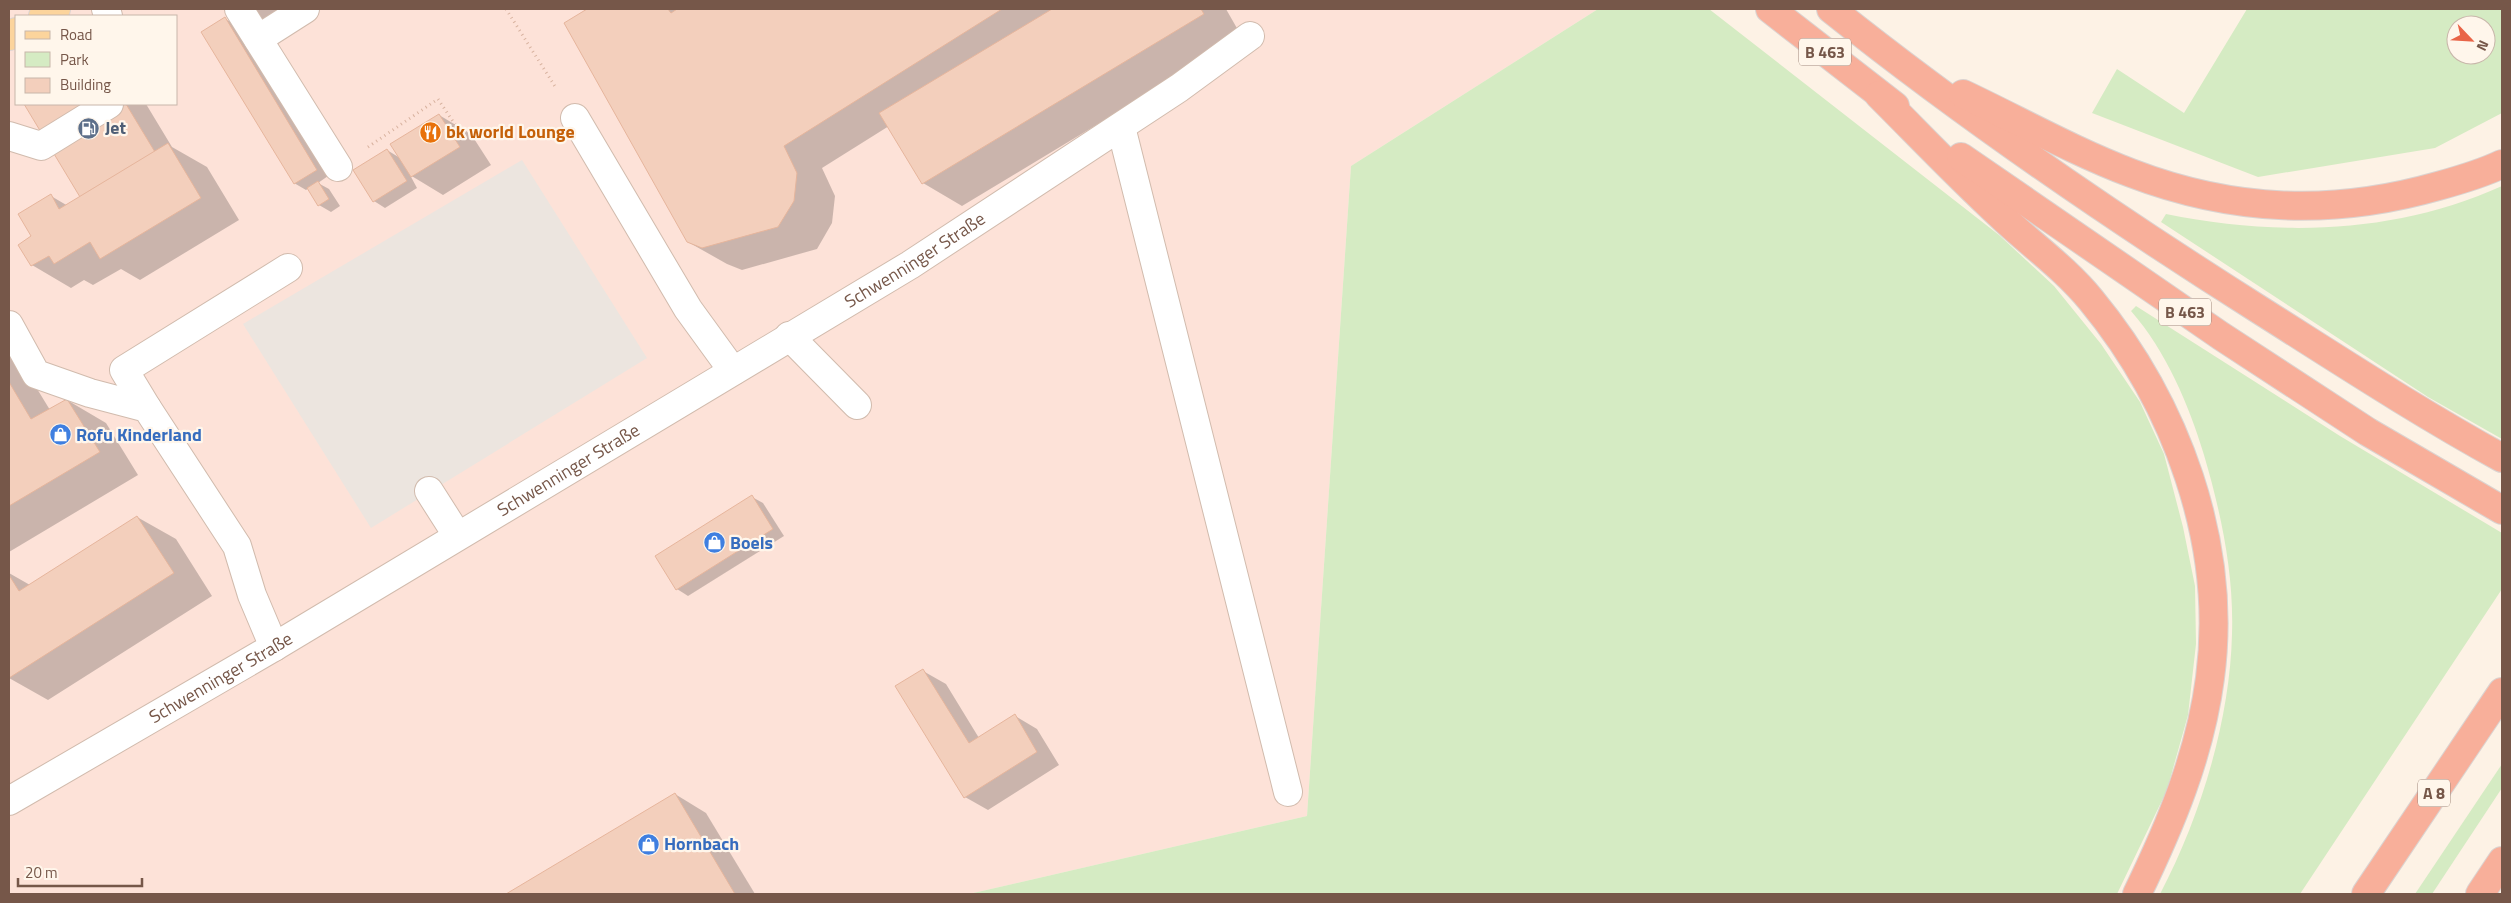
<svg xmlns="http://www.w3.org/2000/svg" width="2511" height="903" font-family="'Titillium Web',sans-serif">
<rect width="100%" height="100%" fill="#fdf2e5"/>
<!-- commercial -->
<path fill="#fde2d8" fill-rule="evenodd" d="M9,9H1598L1351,166L1307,816L969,894H9ZM16,16H176V104H16Z"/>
<!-- industrial -->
<polygon fill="#ece5df" points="522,160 647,358 371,528 243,324"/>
<!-- green -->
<g fill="#d5ebc3" fill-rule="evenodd">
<polygon points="1598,9 1709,9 1999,235 2054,286 2101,344 2140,402 2164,454 2183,527 2195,586 2196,644 2188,715 2167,790 2117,894 969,894 1307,816 1351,166"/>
<path d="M2247,9H2502V113L2435,148L2258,177L2092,113L2117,69L2184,113ZM2456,25H2486V55H2456Z"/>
<path d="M2502,186V439L2428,397L2161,222L2166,214C2279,237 2396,234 2502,186Z"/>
<path d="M2136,306L2340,436L2502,533V589L2300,894H2160C2200,818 2230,721 2232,634C2234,573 2221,513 2204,455C2189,405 2166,351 2131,311Z"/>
<polygon points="2502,764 2502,788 2432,894 2415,894"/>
</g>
<!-- shadow -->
<g fill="#0003">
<polygon points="226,9 292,9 239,29 328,176 318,183 329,189 340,206 331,212 319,205 309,188 306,190 294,183 225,19 235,24"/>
<polygon points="590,9 1226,9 1242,37 962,206 923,183 889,126 822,168 835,196 832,223 817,249 742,270 727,264 688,242 566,23"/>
<polygon points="25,104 146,104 172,147 207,167 239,220 140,280 121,269 93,285 84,280 71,288 32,265 19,245 33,237 51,196 68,206 82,197"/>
<polygon points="439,115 471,134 491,165 443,195 410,175 417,188 385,208 374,201 387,150 400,158"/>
<polygon points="9,343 50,410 67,400 106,423 138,475 9,552"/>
<polygon points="752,497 763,503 784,536 688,596 677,589"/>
<polygon points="137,517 176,539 212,596 48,700 9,678 9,573 30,585"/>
<polygon points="923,671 946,684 979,738 1015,716 1037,729 1059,765 988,810 965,797"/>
<polygon points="675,794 706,813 755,894 508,894"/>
</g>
<!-- building -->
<g fill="#f3cfbc" stroke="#e6b59c">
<polygon points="587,9 668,9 671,13 677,9 1002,9 784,146 797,173 794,201 778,227 702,248 687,242 564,23"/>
<polygon points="1052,9 1201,9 1204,14 922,184 879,113"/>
<polygon points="225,17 317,170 294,184 201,32"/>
<polygon points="24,104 126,104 155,152 80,197"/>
<polygon points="439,114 460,147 411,177 390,144"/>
<polygon points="168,143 201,198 100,259 90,242 54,264 49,256 31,266 18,245 31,236 18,214 51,194 59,209"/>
<polygon points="387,149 407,181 373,202 353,170"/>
<polygon points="318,181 329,199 318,206 307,188"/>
<polygon points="9,382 31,419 67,399 100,452 9,506"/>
<polygon points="752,495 773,529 676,590 655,556"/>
<polygon points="137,516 174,573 9,678 9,575 19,591"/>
<polygon points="923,669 969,743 1015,714 1037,752 964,798 895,686"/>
<polygon points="675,793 735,894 506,894"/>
</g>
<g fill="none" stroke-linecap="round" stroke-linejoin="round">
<defs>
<g id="minor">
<polyline points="106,9 108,16"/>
<polyline points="239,9 338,167"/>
<polyline points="258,39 305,9"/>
<polyline points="575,118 688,309 733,371"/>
<polyline points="1121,127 1288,792"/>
<polyline points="9,136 41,146 109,104"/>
<polyline points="9,325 36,374 90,393 147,408 237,546 252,595 274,647"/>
<polyline points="789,336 857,405"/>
<polyline points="147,408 124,370 288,268"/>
<polyline points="429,491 457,535"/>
<path id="s1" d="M9,801L274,647L910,265L1179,88L1250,36"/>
</g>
<g id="major">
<polyline points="43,16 56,9"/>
<polyline points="9,36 16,32"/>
</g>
<g id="highway">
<polyline points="1770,9 1895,106"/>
<path d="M1831,9C1969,119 2114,218 2263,312C2342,362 2420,413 2502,458"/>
<path d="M1963,94C2018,120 2073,151 2131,173C2233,212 2333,216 2438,186C2460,180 2481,174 2502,164"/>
<path d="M1879,95C1919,135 1958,176 1999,214C2029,243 2064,267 2091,300C2176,403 2228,543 2210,678C2200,755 2170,826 2137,894"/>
<polyline points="1961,157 2221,336 2368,432 2502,510"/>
<polyline points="2366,894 2502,692"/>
<polyline points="2480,894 2502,861"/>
</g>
</defs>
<!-- minor casing -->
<use href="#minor" stroke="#d1bbad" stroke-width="30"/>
<!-- major casing -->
<use href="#major" stroke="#dbd3d0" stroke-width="30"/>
<!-- highway casing -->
<use href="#highway" stroke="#dbd3d0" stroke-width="30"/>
<!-- path -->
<g stroke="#d8b29f" stroke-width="3" stroke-dasharray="1 4" stroke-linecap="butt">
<polyline points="506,9 556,88"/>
<polyline points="368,147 438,99 460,132 453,137"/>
</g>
<!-- minor -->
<use href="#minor" stroke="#fff" stroke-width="28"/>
<!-- major -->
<use href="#major" stroke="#fcd49c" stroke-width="28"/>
<!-- highway -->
<use href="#highway" stroke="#f8af9a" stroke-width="28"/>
</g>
<!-- icons -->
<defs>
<symbol id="fuel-disc" viewBox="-11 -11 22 22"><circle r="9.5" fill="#5c6f8a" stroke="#fff6eb"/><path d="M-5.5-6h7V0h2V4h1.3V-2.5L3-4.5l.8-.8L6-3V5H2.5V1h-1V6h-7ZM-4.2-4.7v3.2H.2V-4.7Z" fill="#fff"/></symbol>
<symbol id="restaurant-disc" viewBox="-11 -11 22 22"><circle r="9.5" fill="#e8710a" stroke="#fff6eb"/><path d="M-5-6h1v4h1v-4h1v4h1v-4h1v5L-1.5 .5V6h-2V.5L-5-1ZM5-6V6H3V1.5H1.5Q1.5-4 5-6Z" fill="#fff"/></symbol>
<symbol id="shop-disc" viewBox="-11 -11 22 22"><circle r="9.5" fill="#3f7fe0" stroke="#fff6eb"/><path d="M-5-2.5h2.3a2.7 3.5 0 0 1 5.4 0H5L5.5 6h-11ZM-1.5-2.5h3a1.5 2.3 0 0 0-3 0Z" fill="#fff"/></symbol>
</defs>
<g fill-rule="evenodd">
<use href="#fuel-disc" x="76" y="116" width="25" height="25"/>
<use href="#restaurant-disc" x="418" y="120" width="25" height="25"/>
<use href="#shop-disc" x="48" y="422" width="25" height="25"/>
<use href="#shop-disc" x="702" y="530" width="25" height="25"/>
<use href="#shop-disc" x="636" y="832" width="25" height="25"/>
</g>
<g text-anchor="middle" stroke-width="4.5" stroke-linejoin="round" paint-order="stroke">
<!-- shield labels -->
<g fill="#fff6eb" stroke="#9f877a" stroke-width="1">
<rect x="1799" y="38.5" width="52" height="27" rx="4"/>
<rect x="2159" y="298.5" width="52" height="27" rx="4"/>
<rect x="2418" y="779.5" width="32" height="27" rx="4"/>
</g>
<g font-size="16" font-weight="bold" fill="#765749">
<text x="1825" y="58">B 463</text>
<text x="2185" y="318">B 463</text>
<text x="2434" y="799">A 8</text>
</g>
<!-- service labels -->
<g font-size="18" font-weight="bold" fill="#4e5e75" stroke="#fff6eb" text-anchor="start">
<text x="105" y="134">Jet</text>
</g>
<!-- food labels -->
<g font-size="18" font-weight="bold" fill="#c56008" stroke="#fff6eb" text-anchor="start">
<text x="446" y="138">bk world Lounge</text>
</g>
<!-- street labels -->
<g font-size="18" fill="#765749" stroke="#fff6eb">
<text dy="6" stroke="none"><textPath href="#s1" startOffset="1055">Schwenninger Straße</textPath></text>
<text dy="6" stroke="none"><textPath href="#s1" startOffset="650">Schwenninger Straße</textPath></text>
<text dy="6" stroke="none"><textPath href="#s1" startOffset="245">Schwenninger Straße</textPath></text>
</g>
<!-- shop labels -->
<g font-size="18" font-weight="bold" fill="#366cbe" stroke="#fff6eb" text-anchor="start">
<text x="76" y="441">Rofu Kinderland</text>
<text x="730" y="549">Boels</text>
<text x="664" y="850">Hornbach</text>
</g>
</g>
<!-- border -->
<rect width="2511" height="903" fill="none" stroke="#765749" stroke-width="20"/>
<!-- legend -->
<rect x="15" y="15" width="162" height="90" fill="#fff6eb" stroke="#c8b6aa"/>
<rect x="25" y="31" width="25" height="8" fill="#fcd49c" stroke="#c8b6aa"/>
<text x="60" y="40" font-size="15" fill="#765749">Road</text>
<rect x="25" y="52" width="25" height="15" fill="#d5ebc3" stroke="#c8b6aa"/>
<text x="60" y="65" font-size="15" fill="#765749">Park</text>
<rect x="25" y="78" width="25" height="15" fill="#f3cfbc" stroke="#c8b6aa"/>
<text x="60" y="90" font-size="15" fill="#765749">Building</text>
<!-- north arrow -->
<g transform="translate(2471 40) rotate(115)"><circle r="24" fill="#fff6eb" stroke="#c8b6aa"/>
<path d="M0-4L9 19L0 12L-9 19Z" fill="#e96447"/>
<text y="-8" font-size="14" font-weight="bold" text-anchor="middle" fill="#765749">N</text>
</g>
<!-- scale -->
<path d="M18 878v8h124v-8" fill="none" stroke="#765749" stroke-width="2.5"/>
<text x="25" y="878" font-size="15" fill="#765749" stroke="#fff6eb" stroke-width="4" paint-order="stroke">20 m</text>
</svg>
